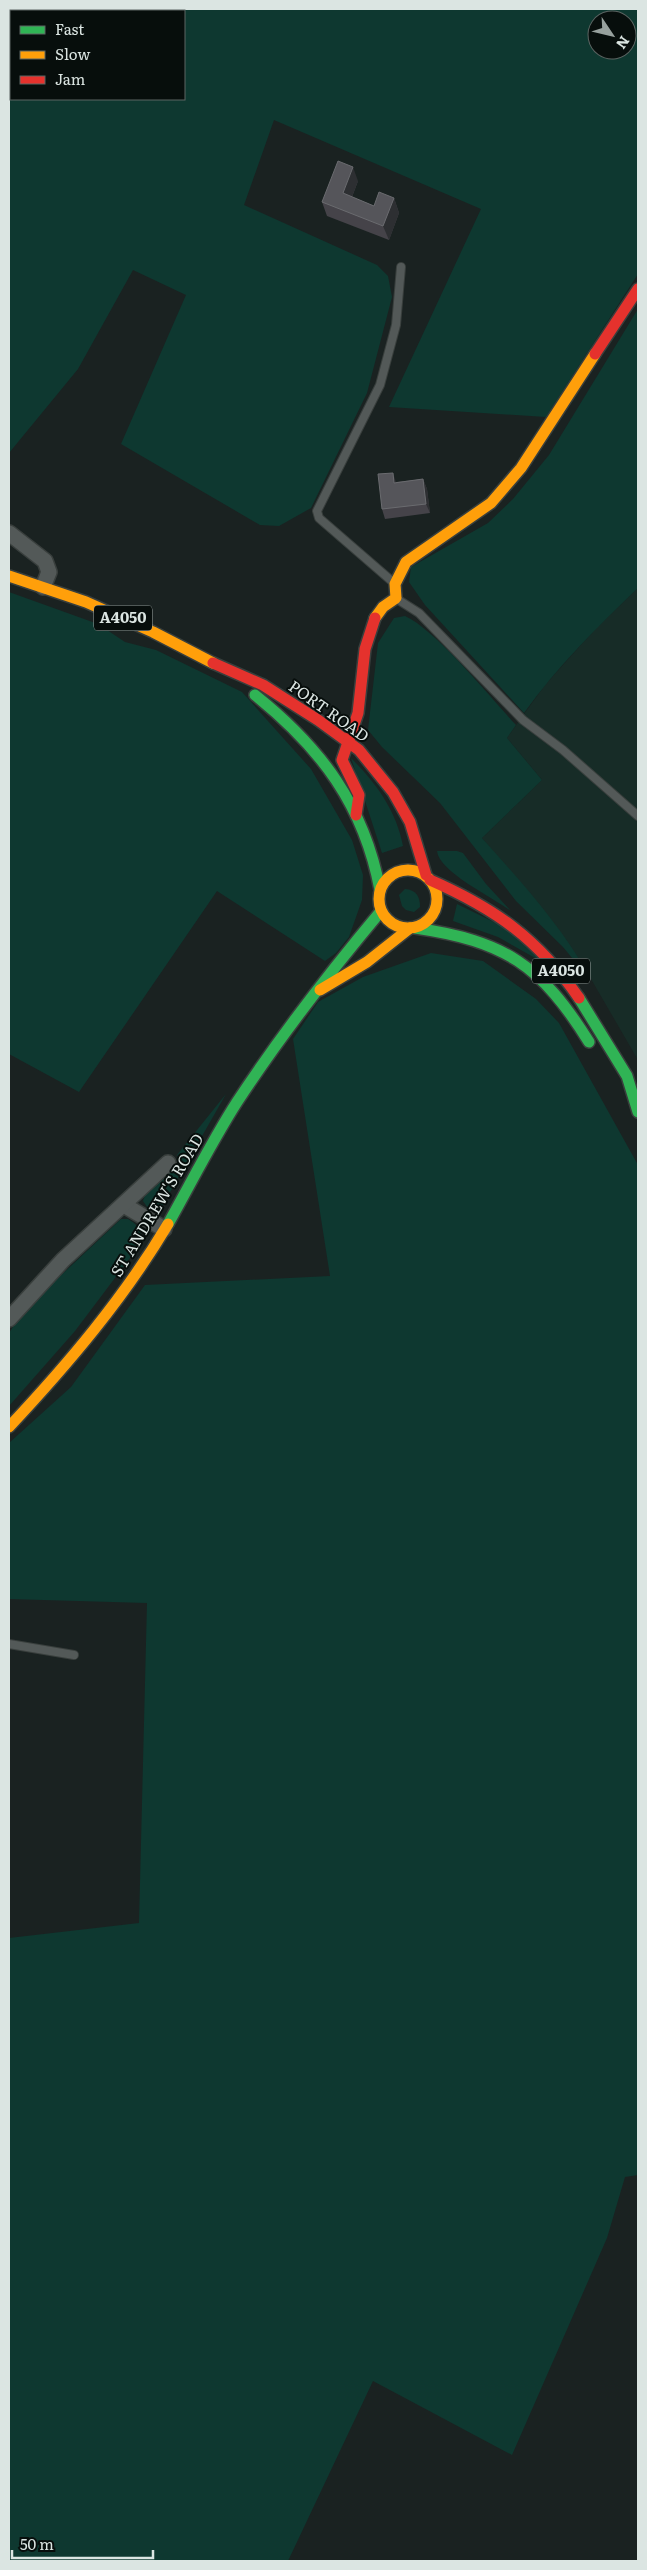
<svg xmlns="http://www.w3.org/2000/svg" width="647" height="2570" font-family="Literata,serif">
<rect width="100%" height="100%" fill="#1a2221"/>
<!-- built -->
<polygon fill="#172c27" points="638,588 638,1060 580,960 482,838 542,780 507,738 545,685 597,627"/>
<!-- green -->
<g fill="#0e3830" fill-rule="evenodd">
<path d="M9,9H638V274L546,417L389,407L481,209L274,120L244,205L377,265L388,276L392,297L367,393L311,508L279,526L260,525L121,444L186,295L133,270L78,369L9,453ZM11,11H184V99H11ZM597,20H627V50H597Z"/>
<path d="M638,309V588C597,627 557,667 524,713L425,605L409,582L411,567L488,523L513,499L549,455Z"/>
<polygon points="9,592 98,624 125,642 156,650 242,692 311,769 352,840 363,875 362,900 349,937 336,953 325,961 217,891 79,1092 9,1054"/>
<path d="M405,616C436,630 490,697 516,725L507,738L542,780L482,838C520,881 560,924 588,974L587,976L563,947L516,901L440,803L382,747L368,730L378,643L394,618Z"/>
<path d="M351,758C376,783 396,810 403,846L382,853Z"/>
<path d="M437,851H457L463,853L486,884L511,911C494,898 439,872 437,851Z"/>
<path d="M405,889C416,890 420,896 420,907L414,912L406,910L402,906L399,895Z"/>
<polygon points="457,904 502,926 544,963 498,937 453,921"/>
<polygon points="431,953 483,961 536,999 559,1023 638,1165 638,2175 625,2177 607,2238 512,2455 373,2381 288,2561 9,2561 9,1938 139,1923 147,1603 9,1599 9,1443 71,1387 145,1285 330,1276 293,1039 318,1002 363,977"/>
<polygon points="226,1094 161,1208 156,1211 148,1208 143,1201 146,1192 181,1161 177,1155"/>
<path d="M121,1219H128C142,1227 144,1237 136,1250L75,1331L9,1406V1333L24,1310Z"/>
</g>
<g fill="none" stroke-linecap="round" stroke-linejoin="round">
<defs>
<g id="lane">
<polyline points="394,583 319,518 317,511 380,385 396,325 401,267"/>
<polyline points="397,599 419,613 523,720 563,750 638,816"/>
<polyline points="9,1644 74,1655"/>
</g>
<g id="street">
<polyline points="9,533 45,561 49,572 43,587"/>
<polyline points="124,1205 164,1229"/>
<polyline points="9,1319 63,1260 168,1163"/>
</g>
<g id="fast">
<path d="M255,695C321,748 364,805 380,890"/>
<path d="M415,928C505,941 541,965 589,1042"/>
<polyline points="579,998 627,1076 638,1112"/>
<path d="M168,1224C191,1183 212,1141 237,1102C281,1035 330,972 381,911"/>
</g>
<g id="slow">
<polyline points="9,576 86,602 153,632 213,663"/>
<polyline points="375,618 383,607 396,598 395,584 406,562 491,503 521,468 595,354"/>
<circle cx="408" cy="899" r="29"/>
<polyline points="320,990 367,962 410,928"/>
<path d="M9,1427C68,1364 124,1298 168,1224"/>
</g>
<g id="jam">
<polyline points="595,354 638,289"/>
<polyline points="213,663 263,685 318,720 359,750 393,792 410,822 426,875"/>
<polyline points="356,815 359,795 342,760 358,713 365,649 375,618"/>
<path d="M430,880C496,909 538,939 579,998"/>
</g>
</defs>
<!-- lane casing -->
<use href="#lane" stroke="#393f3d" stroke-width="10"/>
<!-- street casing -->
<use href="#street" stroke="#393f3d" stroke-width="18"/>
<!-- fast casing -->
<use href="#fast" stroke="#393f3d" stroke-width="14"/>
<!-- slow casing -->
<use href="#slow" stroke="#393f3d" stroke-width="14"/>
<!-- jam casing -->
<use href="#jam" stroke="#393f3d" stroke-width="14"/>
<!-- lane -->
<use href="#lane" stroke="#535958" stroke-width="8"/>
<!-- street -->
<use href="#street" stroke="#535958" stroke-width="15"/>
<!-- fast -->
<use href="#fast" stroke="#30b455" stroke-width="11"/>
<!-- slow -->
<use href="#slow" stroke="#ff9f0a" stroke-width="11"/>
<!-- jam -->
<use href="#jam" stroke="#e5322d" stroke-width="11"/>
</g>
<!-- wall -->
<g fill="#454349">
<polygon points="358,181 352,197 374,206 394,198 399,213 389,240 327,216 322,202"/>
<polygon points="423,479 427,489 430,513 385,519 382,509 396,482"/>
</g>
<!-- shaded-wall -->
<g fill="#2d2f32">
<polygon points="353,167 358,181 348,207 343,193"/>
<polygon points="394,198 399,213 389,240 383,226"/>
<polygon points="393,473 396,482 394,483"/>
<polygon points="423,479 427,489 430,513 426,504"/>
</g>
<!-- building -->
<g fill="#55555a" stroke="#6a6b6f">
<polygon points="338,161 353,167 343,193 374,206 379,192 394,198 383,226 322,202"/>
<polygon points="393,473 394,483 423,479 426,504 382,509 378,474"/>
</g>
<g text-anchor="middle" stroke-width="4" stroke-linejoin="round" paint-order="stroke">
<!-- shield labels -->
<g fill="#070e0c" stroke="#9ba4a2" stroke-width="1">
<rect x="94" y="605.5" width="58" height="25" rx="4"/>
<rect x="532" y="958.5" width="58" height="25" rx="4"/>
</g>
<g font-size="15" font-weight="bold" fill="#dbe5e2">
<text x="123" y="623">A4050</text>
<text x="561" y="976">A4050</text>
</g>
<!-- street labels -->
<g font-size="16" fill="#dbe5e2" stroke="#070e0c">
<text transform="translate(329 711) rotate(35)" y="6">PORT ROAD</text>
<text transform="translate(157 1205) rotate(-59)" y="6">ST ANDREW'S ROAD</text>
</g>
</g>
<!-- border -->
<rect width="647" height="2570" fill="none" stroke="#dbe5e2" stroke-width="20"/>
<!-- legend -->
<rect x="10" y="10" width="175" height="90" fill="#070e0c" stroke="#5c6462"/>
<rect x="20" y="26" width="25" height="8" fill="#30b455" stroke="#5c6462"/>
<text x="55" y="35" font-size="15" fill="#dbe5e2">Fast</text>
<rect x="20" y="51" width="25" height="8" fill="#ff9f0a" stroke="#5c6462"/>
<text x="55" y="60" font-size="15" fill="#dbe5e2">Slow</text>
<rect x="20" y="76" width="25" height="8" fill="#e5322d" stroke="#5c6462"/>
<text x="55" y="85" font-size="15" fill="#dbe5e2">Jam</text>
<!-- north arrow -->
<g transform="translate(612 35) rotate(125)"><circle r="24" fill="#070e0c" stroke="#5c6462"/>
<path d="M0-4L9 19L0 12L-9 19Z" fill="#97a19e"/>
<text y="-8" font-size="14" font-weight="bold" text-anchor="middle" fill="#dbe5e2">N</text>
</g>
<!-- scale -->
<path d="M12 2550v8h141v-8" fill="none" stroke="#dbe5e2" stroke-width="2.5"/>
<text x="20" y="2550" font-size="15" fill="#dbe5e2" stroke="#070e0c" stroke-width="4" paint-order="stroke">50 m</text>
</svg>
